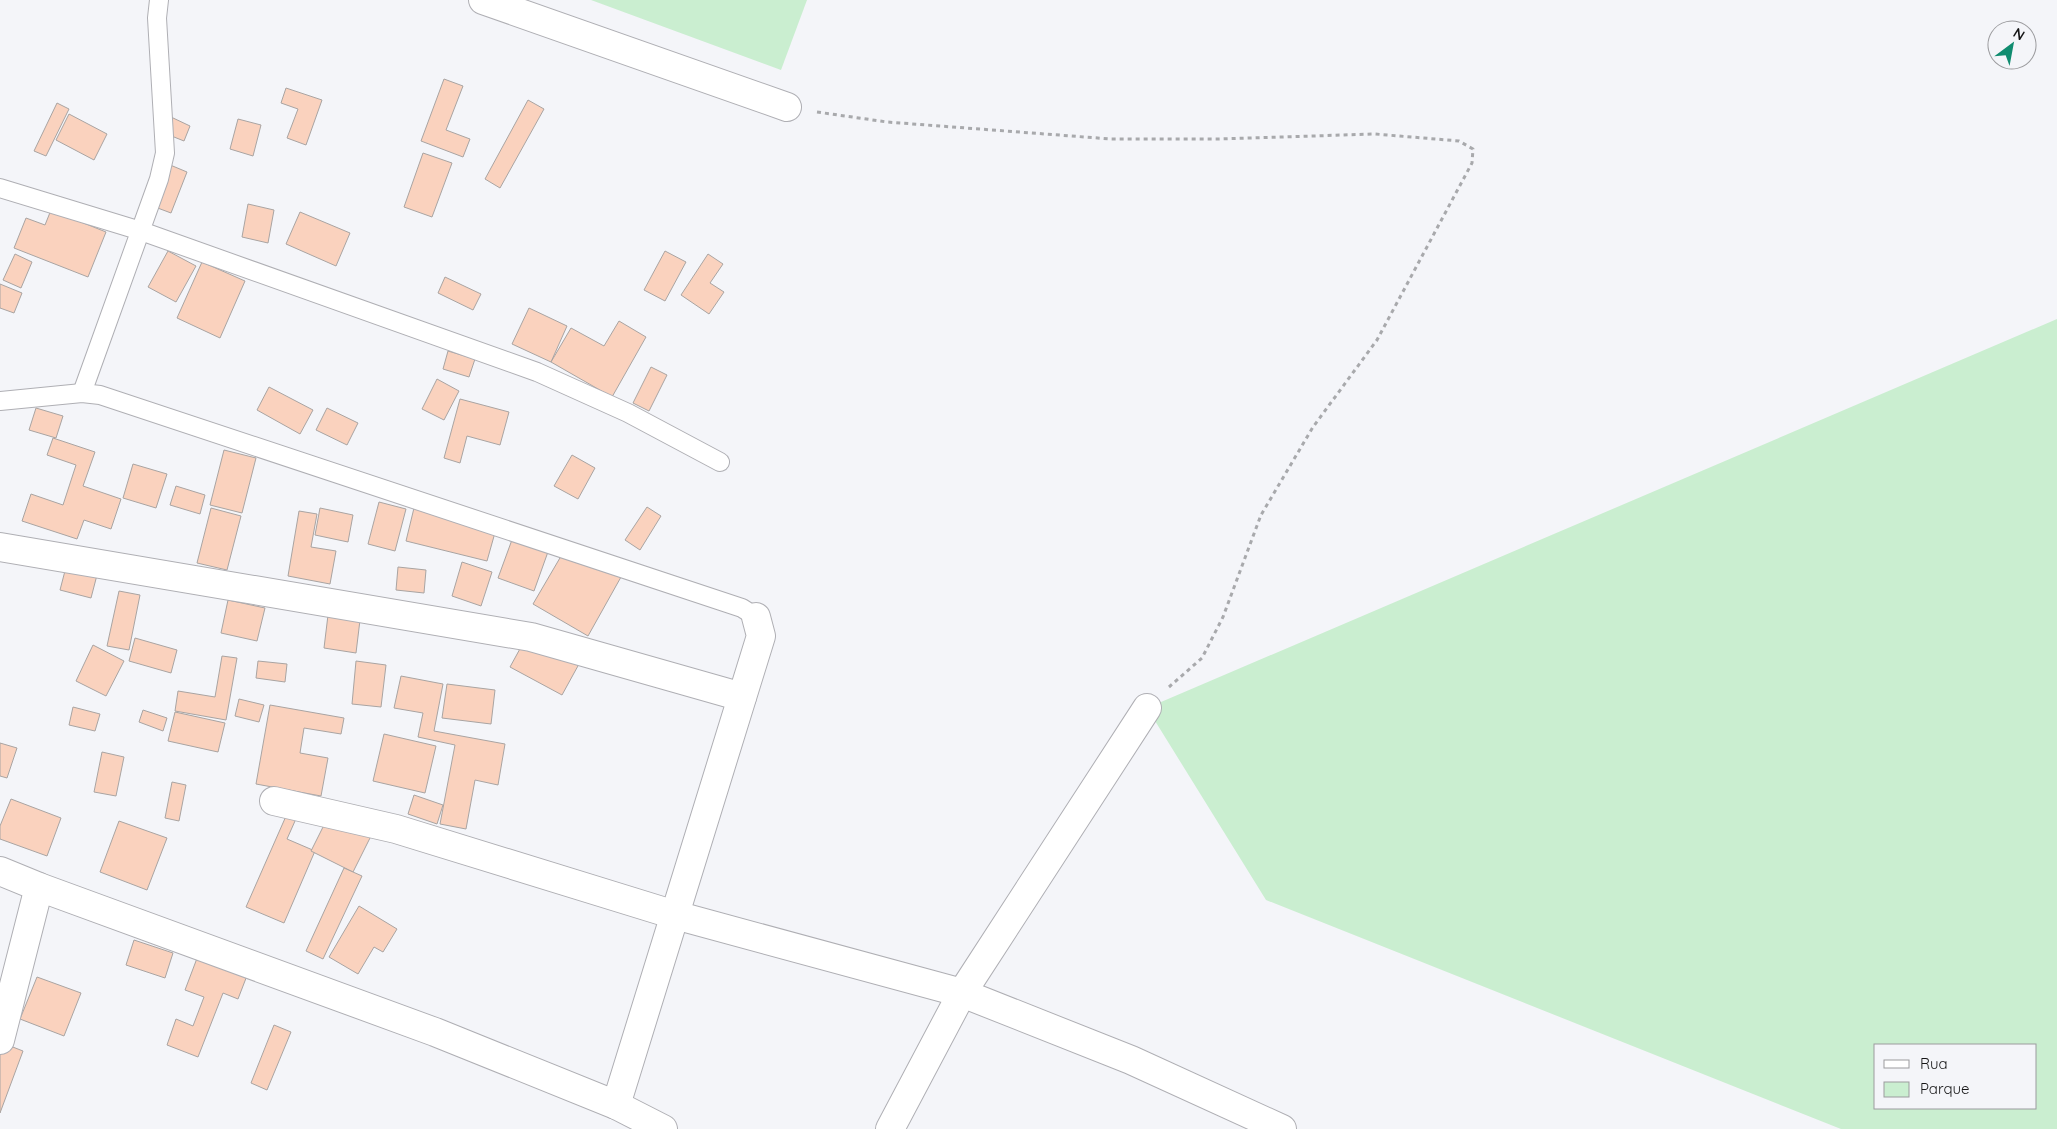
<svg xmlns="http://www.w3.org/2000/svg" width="2057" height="1129" font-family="Quicksand,sans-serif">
<rect width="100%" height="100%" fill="#f4f5f9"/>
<!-- green -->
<g fill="#caeed0" fill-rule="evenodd">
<polygon points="591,0 807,0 781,70"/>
<path d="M2057,319V1129H1841L1266,900L1147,708ZM1876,1045H2036V1108H1876Z"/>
</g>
<!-- building -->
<g fill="#fad2be" stroke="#a9a4a2">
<polygon points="444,79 463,86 446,130 470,139 463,157 421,141"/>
<polygon points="286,88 322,100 306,145 287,138 298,109 281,103"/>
<polygon points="528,100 544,109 500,188 485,179"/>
<polygon points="57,103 69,109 46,156 34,151"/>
<polygon points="69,114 107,134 94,160 56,140"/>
<polygon points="171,117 190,126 184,141 164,133"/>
<polygon points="238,119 261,125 253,156 230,149"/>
<polygon points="423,153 452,163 432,217 404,207"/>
<polygon points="163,162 187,172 171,213 147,204"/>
<polygon points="248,204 274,210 268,243 242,237"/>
<polygon points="51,210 106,232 88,277 14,248 26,218 45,225"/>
<polygon points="300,212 350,233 336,266 286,244"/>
<polygon points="168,251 196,266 176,302 148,287"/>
<polygon points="665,251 686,262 665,301 644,290"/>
<polygon points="15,254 32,262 21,288 3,280"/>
<polygon points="708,254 723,264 710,283 724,292 709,314 681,295"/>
<polygon points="202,262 245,281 220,338 177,318"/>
<polygon points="445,277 481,294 473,310 438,293"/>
<polygon points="0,284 22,293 14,313 0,308"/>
<polygon points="529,308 567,326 551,362 512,344"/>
<polygon points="619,321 646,337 612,397 551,362 571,328 604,346"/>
<polygon points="448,351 475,359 469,377 443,369"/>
<polygon points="651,367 667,375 649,411 633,403"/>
<polygon points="437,379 459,391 444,420 422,409"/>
<polygon points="269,387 313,410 300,434 257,410"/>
<polygon points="460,399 509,412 500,445 467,436 460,463 444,458"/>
<polygon points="36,408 63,416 56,438 29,430"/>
<polygon points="327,408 358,423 347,445 316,430"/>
<polygon points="53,438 95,452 83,486 121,499 111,529 84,520 77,539 22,521 31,494 63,505 76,465 47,455"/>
<polygon points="224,450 256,458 242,513 210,505"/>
<polygon points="572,455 595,468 578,499 554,486"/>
<polygon points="133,464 167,474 156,508 123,498"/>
<polygon points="176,486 205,495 200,514 170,505"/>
<polygon points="379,502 406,509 395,551 368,544"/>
<polygon points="647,507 661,516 640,550 625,540"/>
<polygon points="211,508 241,516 227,570 197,563"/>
<polygon points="320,508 353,515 348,542 315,535"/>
<polygon points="414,508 496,529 487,561 406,541"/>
<polygon points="299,511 317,514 311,547 336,551 330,584 288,576"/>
<polygon points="513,537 549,549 534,591 498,578"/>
<polygon points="564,551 621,577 588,636 533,604"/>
<polygon points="462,562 492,572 481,606 452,596"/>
<polygon points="66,567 97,575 91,598 60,590"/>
<polygon points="398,567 426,570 424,593 396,590"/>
<polygon points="119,591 140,595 129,650 107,646"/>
<polygon points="228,600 265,608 257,641 221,633"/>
<polygon points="328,615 360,620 356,653 324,648"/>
<polygon points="527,636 579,664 562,695 510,667"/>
<polygon points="135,638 177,650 171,673 129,661"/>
<polygon points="93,645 124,661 106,696 76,681"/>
<polygon points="222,656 237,658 226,720 175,711 178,691 215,697"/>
<polygon points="258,661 287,664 285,682 256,678"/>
<polygon points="356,661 386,665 381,707 352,704"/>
<polygon points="401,676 443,684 434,731 505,744 498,785 475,780 466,829 440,824 455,745 418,737 423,713 394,708"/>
<polygon points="447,684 495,690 491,724 442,718"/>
<polygon points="239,699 264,705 259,722 235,716"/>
<polygon points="270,705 344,718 341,734 304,728 300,753 328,758 321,796 256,784"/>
<polygon points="73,707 100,714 95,731 69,725"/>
<polygon points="143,710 167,718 163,731 139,722"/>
<polygon points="175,712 225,723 218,752 168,741"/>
<polygon points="384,734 436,746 425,793 373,781"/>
<polygon points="0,743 17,748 7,778 0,776"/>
<polygon points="102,752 124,757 116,796 94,792"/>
<polygon points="172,782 186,785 179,821 165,818"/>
<polygon points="414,795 443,805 437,824 408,814"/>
<polygon points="11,799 61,818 47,856 0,839 0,826"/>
<polygon points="290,807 299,812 287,839 315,851 284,923 246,907"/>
<polygon points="332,809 374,830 353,872 311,851"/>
<polygon points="119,821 167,838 147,890 100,872"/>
<polygon points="344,868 362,876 323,959 306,951"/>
<polygon points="359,906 397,929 383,952 374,947 358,974 329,957"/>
<polygon points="134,940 173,953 165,978 126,965"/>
<polygon points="199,953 248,973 238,999 223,993 198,1057 167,1045 176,1019 193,1026 204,997 185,990"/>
<polygon points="37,977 81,993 64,1036 20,1019"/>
<polygon points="274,1025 291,1032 267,1090 251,1083"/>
<polygon points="0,1042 23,1051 0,1113"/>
</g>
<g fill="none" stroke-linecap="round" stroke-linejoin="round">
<defs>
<g id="service">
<polyline points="0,188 141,231 537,372 628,413 720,462"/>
<polyline points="82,393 159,179 165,153 157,18 159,0"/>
<polyline points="0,401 82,393 100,395 742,608 756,617"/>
</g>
<g id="minor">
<polyline points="483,0 787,107"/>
<polyline points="0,547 531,637 742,697"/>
<polyline points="274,801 396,829 675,915 962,993 1131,1060 1282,1129"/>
<polyline points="0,871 39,887 435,1032 616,1105 663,1129"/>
<polyline points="0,1040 39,887"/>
<polyline points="616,1105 761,636 756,617"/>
<polyline points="890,1129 962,993 1147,708"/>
</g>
</defs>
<!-- service casing -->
<use href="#service" stroke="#afafb4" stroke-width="20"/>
<!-- minor casing -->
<use href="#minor" stroke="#afafb4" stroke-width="30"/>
<!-- path -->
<polyline stroke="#a8a9ac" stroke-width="3" stroke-dasharray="4 4" stroke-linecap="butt" points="817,112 887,122 1111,139 1217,139 1375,134 1459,141 1473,149 1472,163 1377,340 1313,427 1261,515 1223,617 1202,658 1169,687"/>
<!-- service -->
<use href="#service" stroke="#fff" stroke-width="18"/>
<!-- minor -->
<use href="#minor" stroke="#fff" stroke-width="28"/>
</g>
<!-- legend -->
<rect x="1874" y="1044" width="162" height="65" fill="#f4f5f9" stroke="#9b9b9e"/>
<rect x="1884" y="1060" width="25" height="8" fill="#ffffff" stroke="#9b9b9e"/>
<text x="1920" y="1069" font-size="15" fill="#151516">Rua</text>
<rect x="1884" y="1082" width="25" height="15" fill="#caeed0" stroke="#9b9b9e"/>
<text x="1920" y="1094" font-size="15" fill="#151516">Parque</text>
<!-- north arrow -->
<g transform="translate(2012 45) rotate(32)"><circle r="24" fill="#f4f5f9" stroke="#9b9b9e"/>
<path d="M0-4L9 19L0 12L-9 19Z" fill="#108c70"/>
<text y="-8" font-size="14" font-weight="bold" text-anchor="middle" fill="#151516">N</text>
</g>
</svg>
